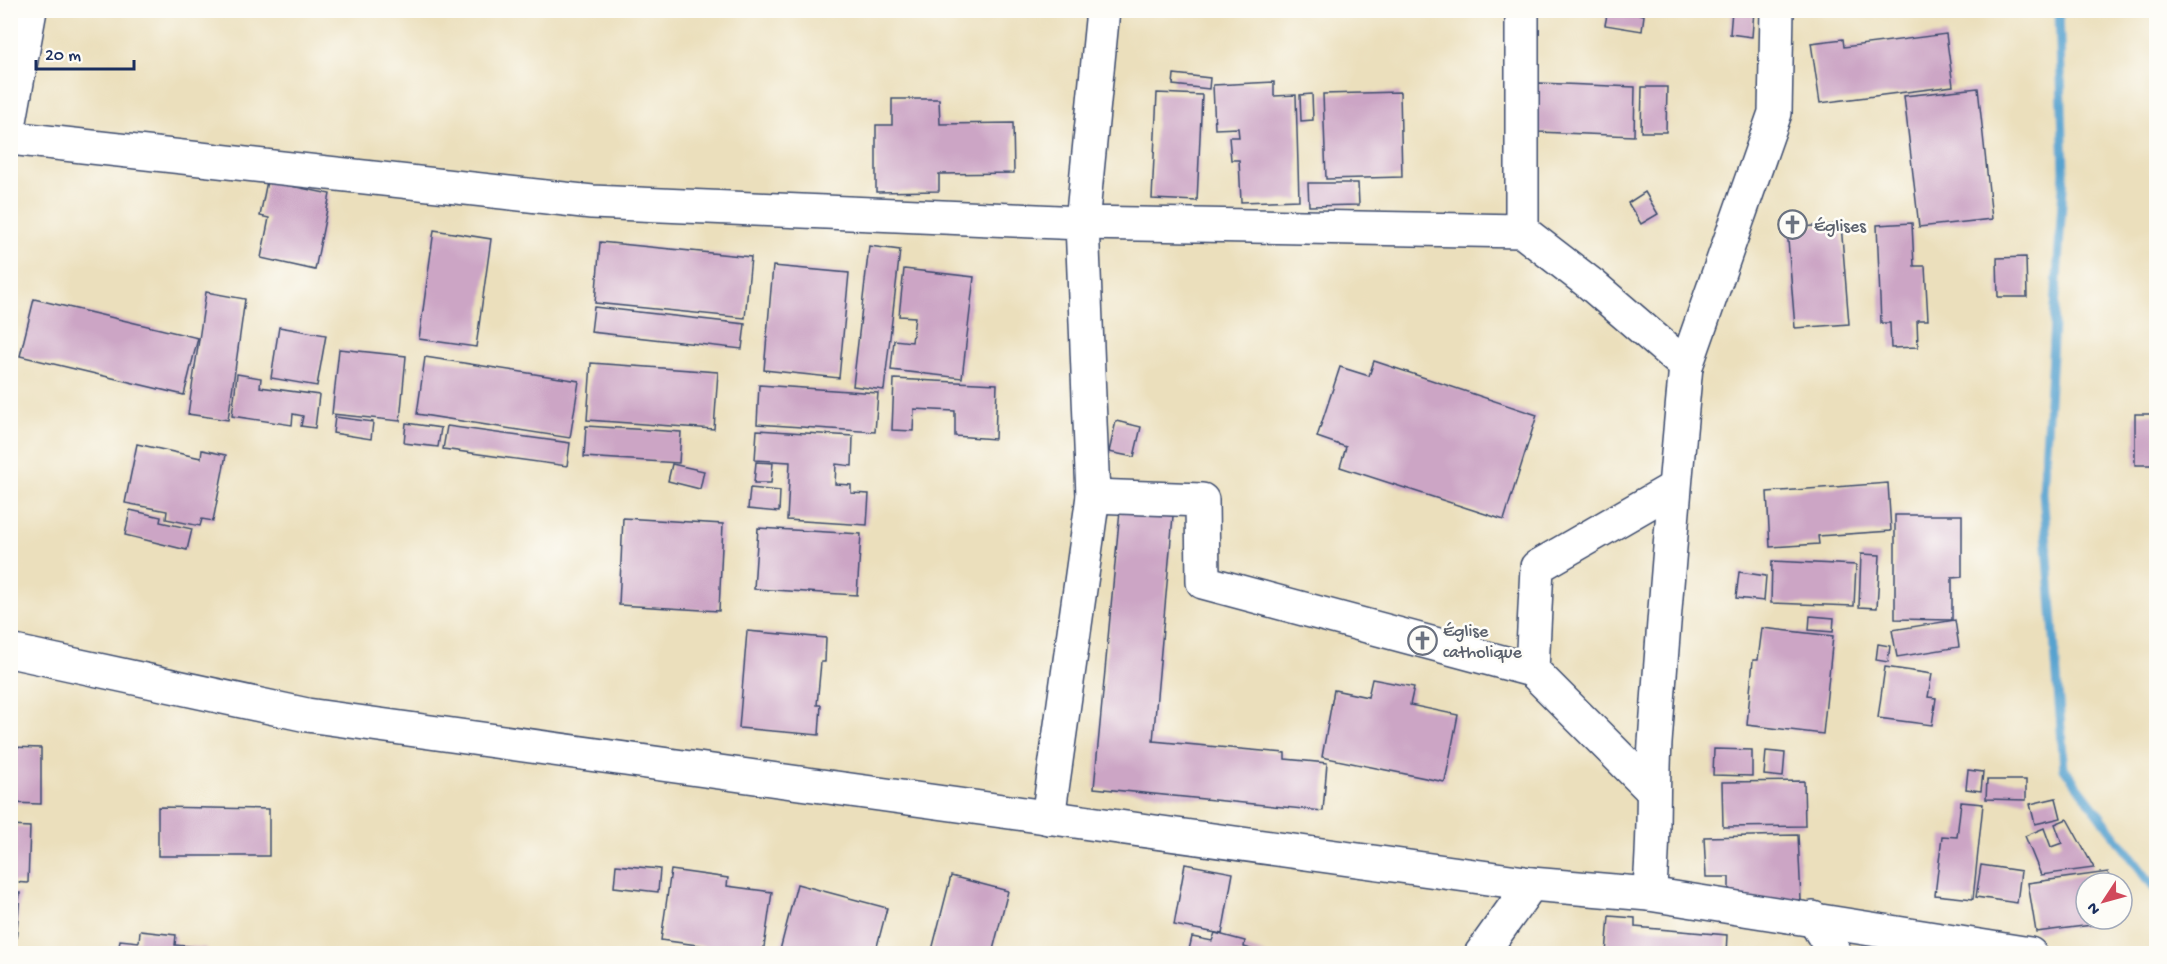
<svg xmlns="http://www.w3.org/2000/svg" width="2167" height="964" font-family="'Gochi Hand',sans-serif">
<rect width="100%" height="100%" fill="#fdfcf7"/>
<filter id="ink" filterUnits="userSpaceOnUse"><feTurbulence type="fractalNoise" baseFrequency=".0167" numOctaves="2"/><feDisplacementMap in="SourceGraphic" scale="12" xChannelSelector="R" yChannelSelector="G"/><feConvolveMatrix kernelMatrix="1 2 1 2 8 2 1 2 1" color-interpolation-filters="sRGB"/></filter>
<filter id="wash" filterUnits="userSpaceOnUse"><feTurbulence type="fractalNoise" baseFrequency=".008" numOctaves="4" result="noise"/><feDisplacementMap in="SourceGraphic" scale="24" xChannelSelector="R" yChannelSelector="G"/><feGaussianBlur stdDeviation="1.35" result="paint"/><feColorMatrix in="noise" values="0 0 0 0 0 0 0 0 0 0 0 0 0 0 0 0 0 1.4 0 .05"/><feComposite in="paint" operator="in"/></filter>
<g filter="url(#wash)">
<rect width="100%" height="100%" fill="#ebdfbc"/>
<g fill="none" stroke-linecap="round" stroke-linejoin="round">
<!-- stream -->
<polyline stroke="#57a2cf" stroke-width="9" points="2059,10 2064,172 2043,492 2064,768 2156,890"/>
</g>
<g id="blocks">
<!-- building -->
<g fill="#cca5c5">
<polygon points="1608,10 1622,10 1644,15 1642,31 1605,25"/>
<polygon points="1732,10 1754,10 1752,37 1730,34"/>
<polygon points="1946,34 1953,86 1820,103 1811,43 1843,39 1844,47"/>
<polygon points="1174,74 1210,78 1209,89 1173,85"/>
<polygon points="1274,82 1274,96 1296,95 1299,200 1241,202 1239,160 1231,160 1229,137 1239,137 1238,128 1215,129 1213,85"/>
<polygon points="1539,83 1635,87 1634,136 1538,132 1529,87 1539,88"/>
<polygon points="1642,87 1667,87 1666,132 1641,132"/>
<polygon points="1978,88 1992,219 1919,227 1904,96"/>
<polygon points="1400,92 1402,177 1326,179 1323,94"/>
<polygon points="1157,93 1202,95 1197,201 1152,199"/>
<polygon points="1312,94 1313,120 1301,121 1300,95"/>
<polygon points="892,99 939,99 940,124 1013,123 1014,173 939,174 939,191 876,192 876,125 892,125"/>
<polygon points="267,181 330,194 315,270 261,258 269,218 260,216"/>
<polygon points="1308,183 1358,183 1359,205 1309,206"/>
<polygon points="1645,192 1658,214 1641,224 1628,203"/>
<polygon points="1912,223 1914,266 1925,266 1928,320 1917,320 1918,347 1891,348 1890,323 1881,323 1877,225"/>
<polygon points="1841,224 1849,324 1795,328 1787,228"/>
<polygon points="434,230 491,239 476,347 419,339"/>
<polygon points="600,242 751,257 745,318 595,303"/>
<polygon points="869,246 900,250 884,390 853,386"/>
<polygon points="2026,257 2027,297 1998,297 1997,258"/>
<polygon points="773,266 849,273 839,378 764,370"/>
<polygon points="904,269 974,277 962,378 891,370 894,340 912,342 915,317 899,316"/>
<polygon points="206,292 245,299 228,420 188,414"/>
<polygon points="34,299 198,338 184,395 20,356"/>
<polygon points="594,307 745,324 742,349 591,332"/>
<polygon points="279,327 326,335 317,386 271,378"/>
<polygon points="339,349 406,356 400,421 332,414"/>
<polygon points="425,357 579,381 570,438 417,414"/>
<polygon points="1374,361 1537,415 1504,520 1340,467 1346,447 1317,437 1340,367 1369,376"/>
<polygon points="591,363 718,372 714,429 587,420"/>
<polygon points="237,374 261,378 260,387 319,395 315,428 301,426 303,416 293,414 292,425 232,416"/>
<polygon points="894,379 997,384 995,439 955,436 955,411 914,409 913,431 892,430"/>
<polygon points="759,385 878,393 875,432 757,424"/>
<rect x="2135" y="414" width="21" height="51"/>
<polygon points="335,417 373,422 371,439 333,433"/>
<polygon points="1116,421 1141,427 1134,457 1109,452"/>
<polygon points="406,423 441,428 438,447 404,443"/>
<polygon points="447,426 570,443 567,466 443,449"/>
<polygon points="586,426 681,432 679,463 584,457"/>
<polygon points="757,430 853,436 852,466 836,464 835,484 851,485 851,493 869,494 867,525 787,520 790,462 755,460"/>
<polygon points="137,444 201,458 202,450 226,455 213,521 202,519 200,526 166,519 167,511 125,503"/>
<polygon points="756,462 773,463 771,483 754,483"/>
<polygon points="672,464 704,471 700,489 668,481"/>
<polygon points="1888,483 1891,531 1818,536 1819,544 1770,547 1767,492"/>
<polygon points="750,488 780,491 779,512 748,509"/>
<polygon points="130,510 161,517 160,522 192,529 187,550 125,535"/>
<polygon points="1120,510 1173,516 1153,741 1285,753 1285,759 1327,763 1323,811 1094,788"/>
<polygon points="1895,515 1962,515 1962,577 1952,578 1952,620 1895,619"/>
<polygon points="623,518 723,524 719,611 619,605"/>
<polygon points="758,528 861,534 857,595 754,589"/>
<polygon points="1861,554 1880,555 1877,608 1859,607"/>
<polygon points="1772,561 1856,565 1854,606 1771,603"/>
<polygon points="1739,572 1766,576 1764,601 1736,598"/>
<polygon points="1810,616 1834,618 1833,632 1809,630"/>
<polygon points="1955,620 1959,647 1897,657 1892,630"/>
<polygon points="1762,628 1833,636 1823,734 1747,725 1753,660 1758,660"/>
<polygon points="747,631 826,638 825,662 821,662 817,705 821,705 819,735 739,728"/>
<polygon points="1878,644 1890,646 1888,662 1876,660"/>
<polygon points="1885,667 1932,674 1928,697 1936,698 1932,725 1878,718"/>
<polygon points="1372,679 1414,687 1410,705 1458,715 1445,782 1322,757 1334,690 1368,697"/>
<polygon points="10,747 41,748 41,804 10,803"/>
<polygon points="1714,749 1752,750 1752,776 1713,775"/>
<polygon points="1766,751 1785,753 1783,777 1764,775"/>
<polygon points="1968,770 1983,772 1981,791 1966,789"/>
<polygon points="1987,780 2026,780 2026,800 1986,799"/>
<polygon points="1804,781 1805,826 1723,827 1722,782"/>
<polygon points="2056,798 2061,818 2035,824 2030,804"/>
<polygon points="1961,802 1983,804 1973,899 1935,895 1942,836 1957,837"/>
<polygon points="158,807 269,809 269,856 158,856"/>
<polygon points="2067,819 2094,868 2041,875 2025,836 2044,828 2051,847 2062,843 2055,824"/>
<polygon points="10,826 30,827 28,883 10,882"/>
<polygon points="1798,835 1801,900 1729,901 1729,877 1706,877 1704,837"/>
<polygon points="1185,864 1233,873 1222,934 1174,925"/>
<polygon points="616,865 660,869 658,892 614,887"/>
<polygon points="1981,865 2021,871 2017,903 1976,897"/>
<polygon points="671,870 728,878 727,886 772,892 763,954 661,940"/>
<polygon points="2108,872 2110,883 2086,883 2086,919 2115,919 2116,922 2036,932 2028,883"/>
<polygon points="951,876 1008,891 992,954 931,954"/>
<polygon points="797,884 887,908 875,954 779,954"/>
<polygon points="10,892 20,893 15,954 10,954"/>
<polygon points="1609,916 1635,918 1635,927 1727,935 1726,954 1606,954"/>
<polygon points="140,931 176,935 175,945 207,948 207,954 118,954 120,940 139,942"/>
<polygon points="1215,933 1245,941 1244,947 1267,954 1188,954 1192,937 1212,941"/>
</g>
</g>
</g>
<g filter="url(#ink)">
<use href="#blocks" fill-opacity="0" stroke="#3a496c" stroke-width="1.5"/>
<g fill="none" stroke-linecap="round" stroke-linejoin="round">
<defs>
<g id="minor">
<path d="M1103,10L1082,223L1522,231L1592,285L1686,366C1674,492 1664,618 1655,743C1652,794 1655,844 1649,894L2030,954"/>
<polyline points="1522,10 1522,231"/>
<polyline points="10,121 30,10"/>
<polyline points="10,138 592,202 1082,223 1093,496 1048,818"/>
<polyline points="1686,366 1775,113 1777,10"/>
<polyline points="1093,496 1202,500 1203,582 1532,670"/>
<polyline points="10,651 307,715 1531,884 1649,894"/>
<polyline points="1652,790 1532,670 1537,567 1674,488"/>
<polyline points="1813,918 1835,954"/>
<polyline points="1481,954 1531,884"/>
</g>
</defs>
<!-- minor casing -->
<use href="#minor" stroke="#3a496c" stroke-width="36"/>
<!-- minor -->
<use href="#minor" stroke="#fff" stroke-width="33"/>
</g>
</g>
<!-- icons -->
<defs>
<symbol id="church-ring" viewBox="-11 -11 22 22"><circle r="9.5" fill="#fdfcf7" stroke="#6b7280" stroke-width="1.5"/><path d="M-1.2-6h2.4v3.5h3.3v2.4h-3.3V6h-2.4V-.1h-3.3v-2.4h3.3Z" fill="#6b7280"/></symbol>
</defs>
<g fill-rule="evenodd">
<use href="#church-ring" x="1776" y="208" width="33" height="33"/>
<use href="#church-ring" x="1406" y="624" width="33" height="33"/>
</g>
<g text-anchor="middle" stroke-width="5" stroke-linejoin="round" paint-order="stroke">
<!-- worship labels -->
<g font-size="18" fill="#5b616d" stroke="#fdfcf7" text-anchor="start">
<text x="1814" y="231">Églises</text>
<text x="1443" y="636">Église<tspan x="1443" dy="21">catholique</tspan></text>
</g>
</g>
<!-- margin -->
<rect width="2167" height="964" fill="none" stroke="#fdfcf7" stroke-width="36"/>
<!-- north arrow -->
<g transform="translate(2104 901) rotate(234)"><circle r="28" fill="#fdfcf7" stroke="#a3aaba" stroke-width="1.5"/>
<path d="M0-4.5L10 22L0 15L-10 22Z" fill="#d1495b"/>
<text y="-9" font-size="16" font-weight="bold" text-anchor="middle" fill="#1b2f5e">N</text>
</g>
<!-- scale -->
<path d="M36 60v9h98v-9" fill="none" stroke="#1b2f5e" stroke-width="3"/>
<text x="45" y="60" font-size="18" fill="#1b2f5e" stroke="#fdfcf7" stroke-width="4.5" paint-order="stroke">20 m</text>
</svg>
